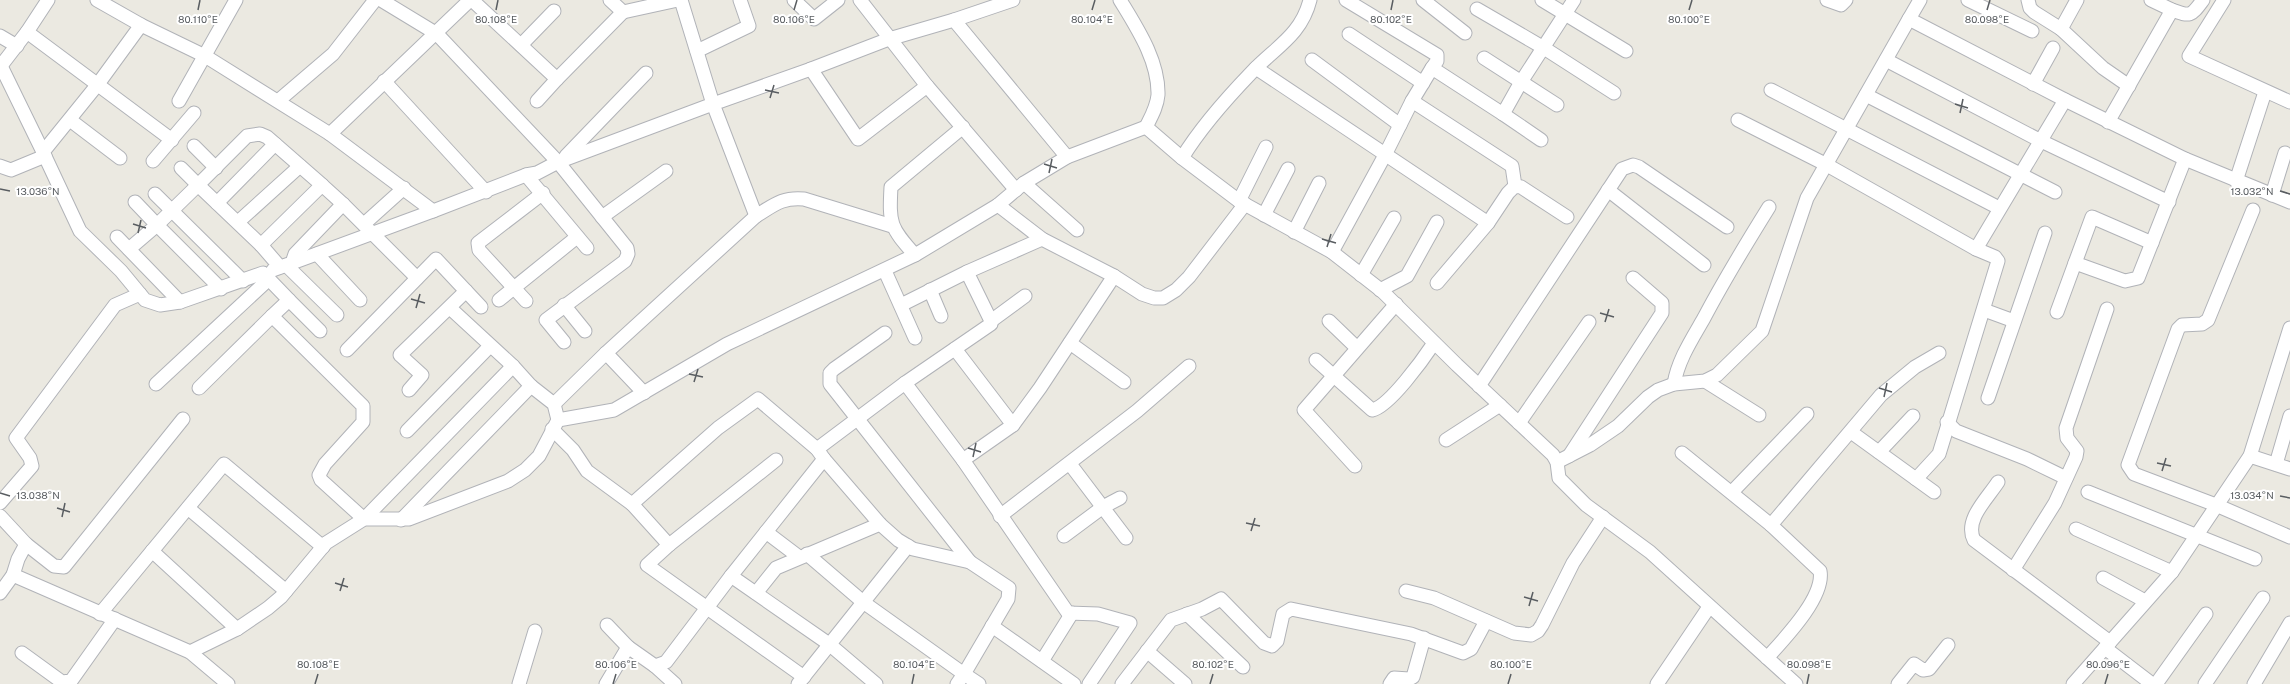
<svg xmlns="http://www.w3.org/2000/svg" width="2290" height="684" font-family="'Public Sans',sans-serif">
<rect width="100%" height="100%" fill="#ebe9e1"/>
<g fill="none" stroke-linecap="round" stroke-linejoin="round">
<defs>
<g id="minor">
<polyline points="48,0 27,32 172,140"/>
<polyline points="97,0 141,25 205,56 330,134 433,211 526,175 537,173 558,162 713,104 681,0"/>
<polyline points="381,0 437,34 558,162 627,248 628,254 625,261 546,320 564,342"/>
<polyline points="472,0 557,79 623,12"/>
<polyline points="610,0 623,12 678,0"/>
<polyline points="794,0 814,19 838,0"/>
<polyline points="860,0 927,86 1016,190"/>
<path d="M1120,0C1137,28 1159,61 1158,95C1157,107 1151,117 1146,127L1182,158L1239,201L1332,252L1382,291L1457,365L1553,455L1557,462L1559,478L1586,505L1650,552L1796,684"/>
<polyline points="1346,0 1437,55 1437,61 1432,68 1503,114 1521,82 1574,0"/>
<polyline points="1423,0 1465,33"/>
<polyline points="1542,0 1626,51"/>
<polyline points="1827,0 1841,5 1846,0"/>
<polyline points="1968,0 2032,31"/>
<polyline points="2028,0 2030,8 2034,12 2061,29 2103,68 2129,86"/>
<polyline points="2151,0 2172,10"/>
<polyline points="2224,0 2189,56 2290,102"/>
<polyline points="1477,9 1544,48 1614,93"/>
<polyline points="1909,19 1920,0"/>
<polyline points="954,20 1013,0"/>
<polyline points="141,25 98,84 43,152 80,231 121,271 145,300 160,305 180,302 263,273 289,300 272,316 363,406 363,422 325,464 319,475 321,480 364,519 513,366 531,386 554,404 558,420"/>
<polyline points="2061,29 2077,0"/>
<polyline points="1349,34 1423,83"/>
<polyline points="0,36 17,46"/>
<polyline points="521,45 554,11"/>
<polyline points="697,51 749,26 740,0"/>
<polyline points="1484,58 1557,105"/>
<polyline points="1312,60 1400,125"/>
<polyline points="1886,60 2041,141 2169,202"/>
<polyline points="1,66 43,152"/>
<polyline points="0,67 27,32"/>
<polyline points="1256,68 1488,223"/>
<path d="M811,69L713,104L756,216C774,205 782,197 804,199L892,226"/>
<polyline points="384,81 486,192"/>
<polyline points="2033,84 2053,48"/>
<polyline points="927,86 858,139 811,69 889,39 954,20 1067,157"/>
<polyline points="1771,90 1999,208"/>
<polyline points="1866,95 2055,192"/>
<polyline points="179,101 236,0"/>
<polyline points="278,101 333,54 375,0"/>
<polyline points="537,101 557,79"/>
<polyline points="1412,101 1512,166 1515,186"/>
<polyline points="1503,114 1541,140"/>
<polyline points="70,120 120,158"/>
<polyline points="1738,120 1827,165 1976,249 1995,257 1998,261 1939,454 1916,479"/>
<path d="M2108,122L2172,10C2191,17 2191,16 2203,0"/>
<polyline points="330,134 470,0"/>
<polyline points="194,146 216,168"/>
<polyline points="566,156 646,73"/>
<path d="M1182,158C1201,127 1226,99 1251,73C1274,48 1301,36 1310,0"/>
<polyline points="153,161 194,113"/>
<polyline points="0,166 11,170 45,156"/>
<polyline points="181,168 198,185 247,136 260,134 267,137 322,185"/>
<polyline points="526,175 587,248"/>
<polyline points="2236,181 2265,92"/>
<polyline points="1024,183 1077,230"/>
<polyline points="1608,190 1704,265"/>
<polyline points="155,194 243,281"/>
<polyline points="2272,195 2285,153"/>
<polyline points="1239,201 1266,147"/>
<polyline points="217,203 275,144"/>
<polyline points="998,205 1042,239 1114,276 1142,294 1154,298 1163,298 1176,290 1189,277 1245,204"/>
<polyline points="2253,210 2208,320 2202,324 2182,325 2178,329 2128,465 2134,474 2216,505 2290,537"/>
<polyline points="1264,215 1288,169"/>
<polyline points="602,217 666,171"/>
<polyline points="238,222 300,166"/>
<polyline points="364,224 404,188"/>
<polyline points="1294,232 1319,183"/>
<polyline points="117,237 180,302"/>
<polyline points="129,249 157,225 135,202"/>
<polyline points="1976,249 2065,100"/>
<polyline points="1332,252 1385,155 1412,101 1432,68"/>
<polyline points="317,254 360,300"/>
<path d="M915,255C890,227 889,224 891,187L963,127"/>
<polyline points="292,263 295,254 343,204"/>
<polyline points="2075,263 2092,217 2152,243"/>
<polyline points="286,265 337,315"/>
<polyline points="280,267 261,245 322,185 343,204 417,278"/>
<polyline points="273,270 433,211"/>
<polyline points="885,271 915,338"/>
<polyline points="967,272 1042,239"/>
<polyline points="1361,275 1394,218"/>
<polyline points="1437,283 1488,223 1508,193 1515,186 1521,187 1567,217"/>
<polyline points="221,289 157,225 198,185 261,245"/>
<polyline points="930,290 941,316"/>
<polyline points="1380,290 1407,276 1437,222"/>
<polyline points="466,291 481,307"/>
<polyline points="289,300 320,331"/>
<polyline points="499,300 577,237"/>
<polyline points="526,301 479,250 478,243 543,193"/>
<polyline points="564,305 585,331"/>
<polyline points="450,308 513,366"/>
<polyline points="1984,310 2014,321"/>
<polyline points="2057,312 2075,263 2125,281 2138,278 2185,159"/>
<polyline points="991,321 1025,296"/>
<polyline points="1329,321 1357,348"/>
<polyline points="885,333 834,369 830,373 830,384 970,562"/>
<polyline points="1070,343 1124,382"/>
<polyline points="955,349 1013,425"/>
<polyline points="347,350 436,259 466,291 400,355 422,375 409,390"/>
<polyline points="606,353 644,393"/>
<path d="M1316,360L1372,410C1389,407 1424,358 1434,343"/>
<polyline points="1705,381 1759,415"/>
<polyline points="905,383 963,460 1068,613 1098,614 1130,623 1089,684"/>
<polyline points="156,384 269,279"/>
<path d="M1674,384C1678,360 1692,339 1704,318C1724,280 1746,244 1769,207"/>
<polyline points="1479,386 1622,169 1633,165 1639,167 1727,227"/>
<polyline points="199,388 272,316"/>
<polyline points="1988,398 2045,233"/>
<polyline points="554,404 606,353 756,216"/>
<polyline points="1947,422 1956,431 2027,459 2066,478"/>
<polyline points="1519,423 1589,322"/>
<polyline points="552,429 573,450 587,471 632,504 718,428 758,399 817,449 824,459 731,576 666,662 655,666 628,647 606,684"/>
<polyline points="407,431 490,346"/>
<polyline points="1851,432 1934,492"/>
<polyline points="1446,440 1500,405"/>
<polyline points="817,449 905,383 991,324 991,321 967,272 901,305"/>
<polyline points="1879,452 1913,416"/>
<polyline points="1682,453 1771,525"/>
<polyline points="1569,456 1662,313 1662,303 1633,278"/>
<polyline points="2250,456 2290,469"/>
<polyline points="824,459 880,524 898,540 913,549 970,562 1009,588 1008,599 964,674 979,684"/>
<polyline points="963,460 1013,425 1040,388 1114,276"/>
<polyline points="1557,462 1590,445 1618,426 1648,397 1658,390 1674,384 1705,381 1717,375 1762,331 1807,198 1909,19 2065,100 2185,159 2290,202"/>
<polyline points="1070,464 1126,538"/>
<polyline points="2276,464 2290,416"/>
<polyline points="1355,466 1304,410 1396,304"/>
<path d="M1998,482C1987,499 1964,520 1974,540L2110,642"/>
<polyline points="1732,492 1807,414"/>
<polyline points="2088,492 2255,559"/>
<polyline points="0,503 32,466 30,458 16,438 115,305 140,294"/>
<polyline points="632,504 669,545 647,565 804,677"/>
<polyline points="188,508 286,591"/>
<polyline points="0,516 26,544 18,559 13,575 190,652 228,684"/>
<polyline points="1000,516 1137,411 1189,366"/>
<polyline points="401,520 531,386"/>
<polyline points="2076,529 2172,572"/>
<polyline points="766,532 799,557"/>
<polyline points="1064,536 1103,507 1120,498"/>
<polyline points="26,544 54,566 64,567 183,419"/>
<polyline points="669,545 776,460"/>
<polyline points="152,551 237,629"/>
<polyline points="807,554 863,602 964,674 957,684"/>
<polyline points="2013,570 2055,503 2076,457 2077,451 2067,438 2066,428 2107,309"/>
<polyline points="731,576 829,644 876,684"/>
<polyline points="2103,578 2145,601"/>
<polyline points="1406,591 1434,598 1514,633 1531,635 1538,631 1542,625 1573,563 1603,517"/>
<polyline points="0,593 13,575"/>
<polyline points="756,593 776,568 880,524"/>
<polyline points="100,614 224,464 323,547"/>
<polyline points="1187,614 1243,667"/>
<polyline points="607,625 628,647"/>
<polyline points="992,626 1074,684"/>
<polyline points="2105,648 2152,684"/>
<polyline points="1147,651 1185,684"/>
<polyline points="190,652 237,629 268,608 281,597 326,543 364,519 409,519 508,481 525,470 539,456 558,420 614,410 727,344 915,255 998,205 1024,183 1067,157 1146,127"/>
<polyline points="22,653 62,682 71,681 115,619"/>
<path d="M1767,658C1784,639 1825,597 1820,571L1771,525L1881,395L1915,367L1939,353"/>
<polyline points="1042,661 1072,613"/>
<polyline points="655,666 675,684"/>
<polyline points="519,684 535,631"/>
<polyline points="798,684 908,546"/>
<polyline points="1122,684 1171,620 1202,609 1221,599 1264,643 1272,646 1277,641 1283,614 1291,609 1411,634 1463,653 1471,649 1486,621"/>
<polyline points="1390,684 1394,678 1409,679 1413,677 1424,638"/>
<polyline points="1657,684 1709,607"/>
<polyline points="1898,684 1914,664 1923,670 1929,669 1948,645"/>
<polyline points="2073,684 2172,572 2250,456 2290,328"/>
<polyline points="2156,684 2206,614"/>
<polyline points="2205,684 2263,598"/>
<polyline points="2254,684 2290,623"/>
</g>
</defs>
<!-- minor casing -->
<use href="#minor" stroke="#b1b3b8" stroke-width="15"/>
<!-- minor -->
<use href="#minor" stroke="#fff" stroke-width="13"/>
</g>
<!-- ticks -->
<path fill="none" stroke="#595d61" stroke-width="1.5" d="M198,10L200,0M496,10L498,0M794,10L797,0M1092,10L1095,0M1391,10L1393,0M1689,10L1692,0M1987,10L1990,0M765,90L779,93M770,98L774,85M1955,104L1968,108M1960,113L1963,99M1044,164L1057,168M1049,173L1052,159M0,189L10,191M2280,191L2290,194M133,224L146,228M138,233L141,220M1322,239L1336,243M1327,247L1331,234M411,299L425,303M416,308L420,294M1600,313L1614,317M1605,322L1609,309M689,374L703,377M694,382L698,369M1879,388L1892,392M1884,397L1887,383M968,448L981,452M973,457L976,443M2157,463L2171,466M2162,471L2166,458M0,493L10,496M2280,496L2290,498M57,508L70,512M62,517L65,503M1246,523L1260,526M1251,531L1255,518M335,583L348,587M340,591L344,578M1524,597L1538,601M1529,606L1533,592M315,684L318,674M613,684L616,674M912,684L914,674M1210,684L1213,674M1508,684L1511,674M1807,684L1809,674M2105,684L2108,674"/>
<g font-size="10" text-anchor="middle" fill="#595d61" stroke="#fff" stroke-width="4" stroke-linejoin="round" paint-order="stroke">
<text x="198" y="23">80.110°E</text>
<text x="496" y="23">80.108°E</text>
<text x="794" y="23">80.106°E</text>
<text x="1092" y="23">80.104°E</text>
<text x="1391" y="23">80.102°E</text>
<text x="1689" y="23">80.100°E</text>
<text x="1987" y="23">80.098°E</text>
<text x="2252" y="195">13.032°N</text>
<text x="38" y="195">13.036°N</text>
<text x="2252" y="499">13.034°N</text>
<text x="38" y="499">13.038°N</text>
<text x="318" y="668">80.108°E</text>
<text x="616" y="668">80.106°E</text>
<text x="914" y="668">80.104°E</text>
<text x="1213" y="668">80.102°E</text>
<text x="1511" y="668">80.100°E</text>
<text x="1809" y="668">80.098°E</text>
<text x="2108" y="668">80.096°E</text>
</g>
</svg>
